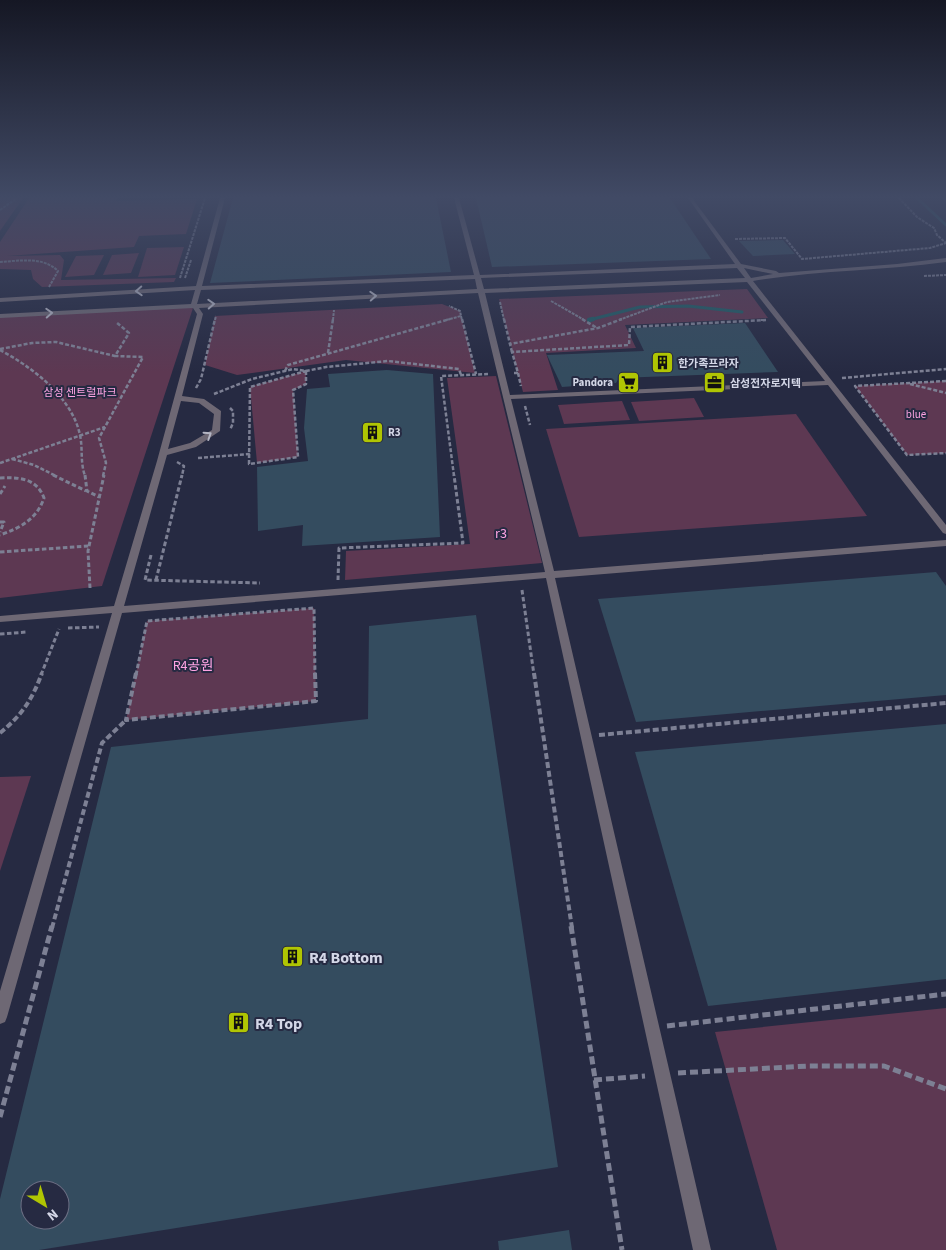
<svg xmlns="http://www.w3.org/2000/svg" width="946" height="1250" font-family="'Source Sans 3','Noto Sans KR',sans-serif">
<rect width="100%" height="100%" fill="#262a42"/>
<!-- green -->
<g fill="#5d3852">
<polygon points="0,198 23,198 0,231"/>
<polygon points="29,198 118,198 116,201 197,199 186,234 139,236 134,247 7,256 60,255 64,260 61,280 176,278 174,282 42,287 33,279 31,270 0,269 0,242"/>
<polygon points="184,247 175,275 138,277 147,248"/>
<polygon points="139,253 131,273 103,275 112,255"/>
<polygon points="104,255 94,275 65,277 76,256"/>
<polygon points="747,289 768,318 625,325 636,348 546,353 558,390 523,392 499,299"/>
<polygon points="442,304 460,311 475,373 346,360 237,375 205,365 215,316"/>
<polygon points="194,305 102,586 0,598 0,316"/>
<polygon points="306,371 306,384 293,390 298,457 257,463 250,387"/>
<polygon points="496,376 542,563 345,580 346,551 470,544 447,378"/>
<polygon points="946,381 946,453 907,455 855,386"/>
<polygon points="694,398 704,417 639,421 631,402"/>
<polygon points="622,401 630,420 564,424 558,405"/>
<polygon points="796,414 867,516 579,537 546,429"/>
<polygon points="314,608 316,701 126,720 147,621"/>
<polygon points="31,776 0,871 0,777"/>
<polygon points="946,1008 946,1250 777,1250 715,1032"/>
</g>
<g fill="none" stroke-linecap="round" stroke-linejoin="round">
<!-- stream-far1 -->
<g stroke="#225c66" stroke-width="3">
<polyline points="917,198 946,225"/>
<polyline points="589,320 640,307 688,306 742,312"/>
</g>
<!-- stream -->
<polyline stroke="#225c66" stroke-width="4.5" points="589,320 593,319"/>
</g>
<!-- building -->
<g fill="#344c5f" fill-rule="evenodd">
<polygon points="233,198 436,198 451,272 210,283"/>
<polygon points="476,198 670,198 711,259 492,267"/>
<polygon points="783,240 795,254 753,256 739,241"/>
<polygon points="745,323 778,372 619,378 616,383 562,387 547,355 644,351 633,328"/>
<polygon points="387,370 433,374 440,537 302,546 303,525 258,531 257,467 308,461 304,428 307,389 330,387 328,374"/>
<polygon points="936,572 946,586 946,695 636,722 598,599"/>
<path d="M476,615L558,1167L39,1250H0V1199L111,747L368,719L369,626ZM30,1190H60V1220H30Z"/>
<polygon points="946,724 946,979 708,1006 635,752"/>
<polygon points="569,1230 572,1250 499,1250 498,1241"/>
</g>
<g fill="none" stroke-linecap="round" stroke-linejoin="round">
<!-- path-far4 -->
<g stroke="#7d8094" stroke-width="2" stroke-dasharray="3 1" stroke-linecap="butt">
<polyline points="899,198 917,217 934,228 937,235 946,243"/>
<polyline points="943,198 946,201"/>
<polyline points="0,210 17,198"/>
<polyline points="735,239 785,238 802,259 930,248 946,243"/>
<path d="M0,262C19,261 43,256 58,271L49,287"/>
<polyline points="924,276 946,275"/>
<polyline points="180,278 205,198"/>
<polyline points="185,278 191,260"/>
<polyline points="551,301 584,320"/>
<polyline points="500,302 504,320"/>
<polyline points="461,316 462,320"/>
<polyline points="215,320 216,316"/>
<polyline points="333,320 334,310"/>
<polyline points="446,320 461,316 460,311 449,306"/>
<polyline points="619,320 667,302 720,295"/>
<polyline points="761,320 766,320"/>
</g>
<!-- path-far3 -->
<g stroke="#7d8094" stroke-width="2.5" stroke-dasharray="4 2" stroke-linecap="butt">
<polyline points="462,319 476,374"/>
<polyline points="504,319 510,344"/>
<polyline points="582,319 597,328"/>
<polyline points="0,349 32,343 56,342 115,356"/>
<path d="M0,350C32,367 72,397 80,435C83,449 80,462 85,476"/>
<polyline points="512,352 510,344 598,328 622,319"/>
<polyline points="328,353 333,319"/>
<polyline points="285,371 288,365 450,319"/>
<polygon points="306,371 306,384 293,390 298,457 249,464 250,387"/>
<polyline points="514,373 518,373 512,352 629,345 630,327 766,320"/>
<polyline points="518,373 521,386"/>
<polyline points="842,378 946,369"/>
<polyline points="946,381 855,386 907,455 946,453"/>
<polyline points="910,384 946,393"/>
<polyline points="196,388 201,379 215,319"/>
<polyline points="214,394 252,379 293,369 306,371 326,367 388,361 459,369 461,375"/>
<polyline points="525,406 530,425"/>
<polyline points="230,408 233,411 233,423 230,430"/>
<polyline points="198,458 250,454"/>
<polyline points="12,459 34,465 56,476"/>
<polyline points="177,462 184,466 182,476"/>
<polyline points="0,463 105,427"/>
<polyline points="103,476 106,463 99,438 143,357 115,356 129,333 116,322"/>
<polyline points="454,476 441,376 488,374"/>
</g>
<!-- path-far2 -->
<g stroke="#7d8094" stroke-width="3" stroke-dasharray="4.5 2.5" stroke-linecap="butt">
<polyline points="53,475 86,491"/>
<polyline points="85,475 87,491 99,497"/>
<path d="M0,478C18,477 37,478 44,498C37,519 20,528 0,535"/>
<polyline points="0,494 5,486"/>
<polyline points="0,522 4,522 0,532"/>
<polyline points="0,552 89,546"/>
<polyline points="151,555 145,580 260,583"/>
<polyline points="156,580 182,475"/>
<polyline points="338,580 339,548 463,543 454,475"/>
<polyline points="90,588 88,551 104,475"/>
<polyline points="522,590 534,675"/>
<polyline points="68,628 99,627"/>
<polyline points="0,634 27,632"/>
<polyline points="41,675 59,629"/>
<polyline points="136,675 147,621 314,608 315,675"/>
</g>
<!-- path-far1 -->
<g stroke="#7d8094" stroke-width="4" stroke-dasharray="6 3" stroke-linecap="butt">
<polyline points="136,673 126,720 316,701 315,673"/>
<polyline points="534,673 572,928"/>
<path d="M0,733C22,715 32,700 42,673"/>
<polyline points="599,735 946,703"/>
<polyline points="52,928 102,743 126,720"/>
</g>
<!-- path -->
<g stroke="#7d8094" stroke-width="5" stroke-dasharray="8 4" stroke-linecap="butt">
<polyline points="571,926 622,1250"/>
<polyline points="667,1026 946,994"/>
<polyline points="678,1073 809,1066 884,1066 946,1089"/>
<polyline points="594,1080 645,1076"/>
<polyline points="0,1117 52,926"/>
</g>
<!-- service -->
<path fill="#6e6874" fill-rule="evenodd" d="M220,198H225L202,286L474,275L454,198H459L480,275L735,264L688,198H692L741,264L776,271L779,273L897,264L946,258V262C882,271 817,270 753,281L946,525V534L943,533L828,385L511,399L554,571L946,540V546L555,578L711,1250H693L546,578L122,613L7,1017L5,1022L0,1024V991L112,613L0,622V616L114,606L157,461L197,314L193,308L0,318V314L191,304L195,290L0,302V298L196,286ZM737,268L745,278L484,289L481,278ZM744,268L773,274L751,278ZM475,279L477,289L197,304L201,290ZM747,282L825,381L510,395L485,293ZM478,293L545,572L124,606L167,455L196,447L220,431L221,411L204,399L182,396L203,314L199,308ZM181,401L199,403L214,414L212,430L190,443L168,449Z"/>
</g>
<!-- one-way arrows -->
<defs><path id="oneway-chevron" d="M-2-3.5L2.5 0L-2 3.5" fill="none" stroke-width="1.6" stroke-linecap="round" stroke-linejoin="round" transform="scale(1.25)"/></defs>
<g stroke="#b5b6c4">
<use href="#oneway-chevron" transform="translate(139 291) rotate(177)"/>
<use href="#oneway-chevron" transform="translate(373 296) rotate(-3)"/>
<use href="#oneway-chevron" transform="translate(211 304) rotate(-3)"/>
<use href="#oneway-chevron" transform="translate(49 313) rotate(-3)"/>
<use href="#oneway-chevron" transform="translate(208 435) rotate(-33)"/>
</g>
<!-- sky -->
<linearGradient id="sky" x2="0" y2="1"><stop stop-color="#151724"/><stop offset="0.53" stop-color="#414a65"/><stop offset="1" stop-color="#414a65" stop-opacity="0"/></linearGradient>
<rect width="946" height="372" fill="url(#sky)"/>
<!-- icons -->
<defs>
<symbol id="building-square" viewBox="-11 -11 22 22"><rect x="-9" y="-9" width="18" height="18" rx="4" fill="#b0c503" stroke="#262a42"/><path d="M-4-6H4V6H1V3H-1V6H-4ZM-2.5-4.3h1.7v1.8h-1.7ZM.8-4.3h1.7v1.8H.8ZM-2.5-1h1.7V.8h-1.7ZM.8-1h1.7V.8H.8Z" fill="#111"/></symbol>
<symbol id="supermarket-square" viewBox="-11 -11 22 22"><rect x="-9" y="-9" width="18" height="18" rx="4" fill="#b0c503" stroke="#262a42"/><path d="M-6-5.5h2.5l.6 2H6L4.5 2H-2.5L-4.4-4H-6ZM-1.5 3.2a1.3 1.3 0 1 0 .1 0ZM3 3.2a1.3 1.3 0 1 0 .1 0Z" fill="#111"/></symbol>
<symbol id="office-square" viewBox="-11 -11 22 22"><rect x="-9" y="-9" width="18" height="18" rx="4" fill="#b0c503" stroke="#262a42"/><path d="M-6-3h4V-5.5h4V-3h4V5H-6ZM-1-4.5V-3h2v-1.5ZM-6 0V1H6V0Z" fill="#111"/></symbol>
</defs>
<g fill-rule="evenodd">
<use href="#building-square" x="650" y="350" width="25" height="25"/>
<use href="#supermarket-square" x="616" y="370" width="25" height="25"/>
<use href="#office-square" x="702" y="370" width="25" height="25"/>
<use href="#building-square" x="360" y="420" width="25" height="25"/>
<use href="#building-square" x="280" y="944" width="25" height="25"/>
<use href="#building-square" x="226" y="1010" width="25" height="25"/>
</g>
<g text-anchor="middle" stroke-width="4" stroke-linejoin="round" paint-order="stroke">
<!-- far-poi labels -->
<g font-size="11" font-weight="bold" fill="#d4d7e7" stroke="#262a42" text-anchor="start">
<text x="678" y="367">한가족프라자</text>
<text x="613" y="386" text-anchor="end">Pandora</text>
<text x="730" y="387">삼성전자로지텍</text>
<text x="388" y="436">R3</text>
</g>
<!-- far-park labels -->
<g font-size="11" fill="#fea4e3" stroke="#262a42">
<text x="80" y="396">삼성 센트럴파크</text>
<text x="916" y="418">blue</text>
</g>
<!-- park labels -->
<g font-size="14" fill="#fea4e3" stroke="#262a42">
<text x="501" y="538">r3</text>
<text x="193" y="670">R4공원</text>
</g>
<!-- near-poi labels -->
<g font-size="16" font-weight="bold" fill="#d4d7e7" stroke="#262a42" text-anchor="start">
<text x="309" y="963">R4 Bottom</text>
<text x="255" y="1029">R4 Top</text>
</g>
</g>
<!-- north arrow -->
<g transform="translate(45 1205) rotate(142)"><circle r="24" fill="#262a42" stroke="#6c6f84"/>
<path d="M0-4L9 19L0 12L-9 19Z" fill="#b0c503"/>
<text y="-8" font-size="14" font-weight="bold" text-anchor="middle" fill="#d4d7e7">N</text>
</g>
</svg>
